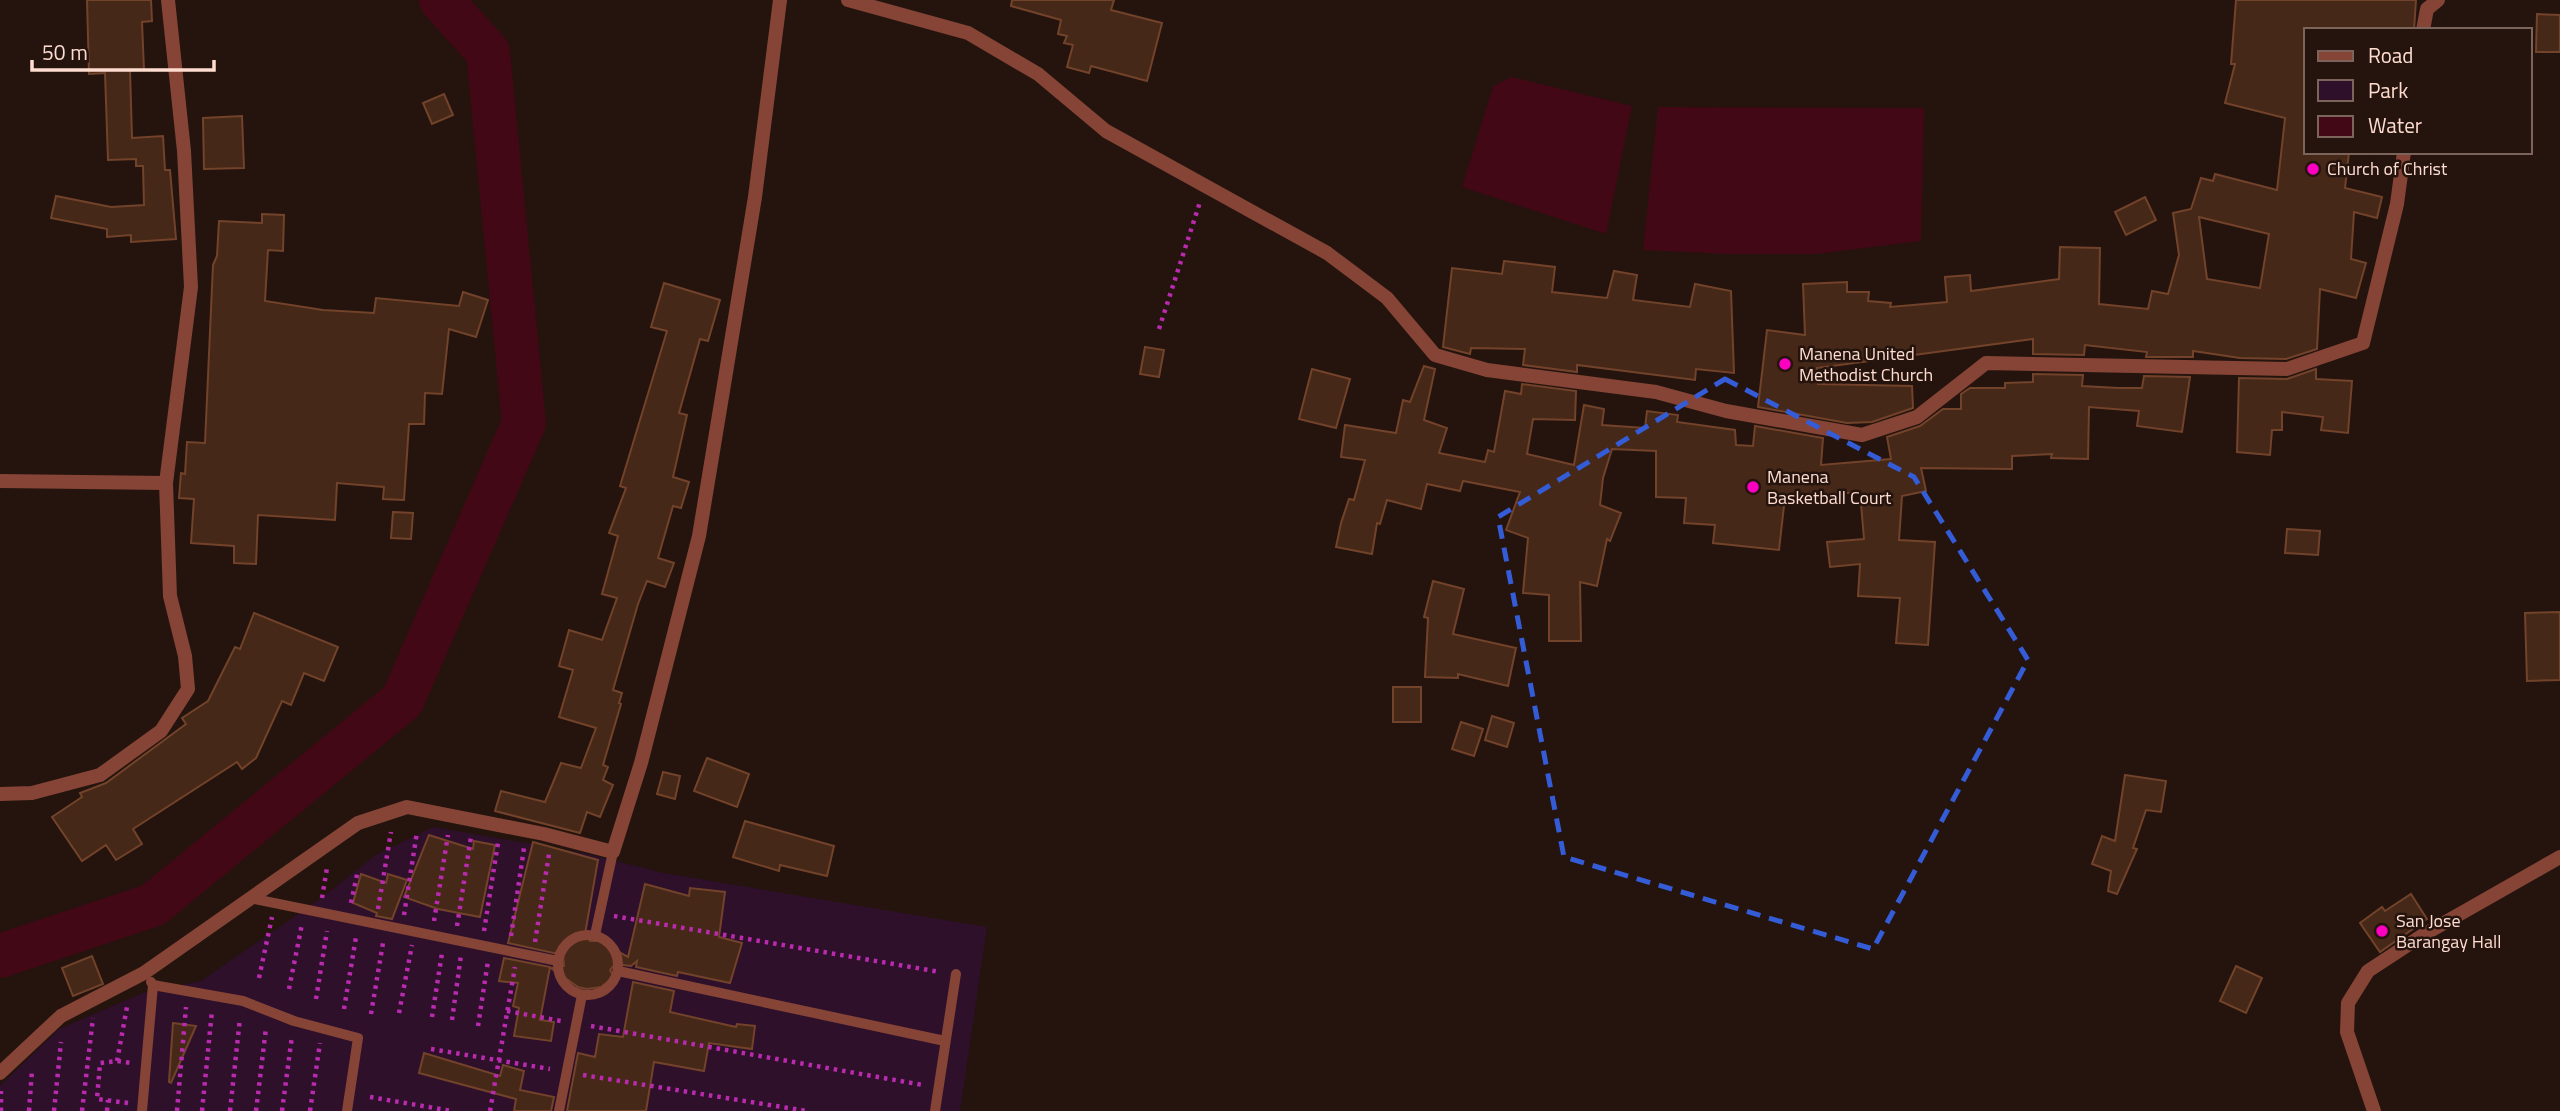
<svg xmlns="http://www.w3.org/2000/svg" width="2560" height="1111" font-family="'Titillium Web',sans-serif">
<rect width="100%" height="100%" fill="#24140d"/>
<!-- green -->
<polygon fill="#2e102b" points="433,827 583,853 664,873 987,927 960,1111 0,1111 0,1086 59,1029 143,993 201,981 320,899 376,855"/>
<!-- water -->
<g fill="#420815">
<polygon points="1512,77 1632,106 1606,234 1462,187 1493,86"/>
<polygon points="1658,107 1924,108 1921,241 1816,254 1727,254 1643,250"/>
</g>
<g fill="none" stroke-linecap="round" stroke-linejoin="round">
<!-- river -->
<polyline stroke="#420815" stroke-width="44" points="0,956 153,905 402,701 524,423 488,52 441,0"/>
</g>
<!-- building -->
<g fill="#452818" stroke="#72422a" stroke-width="2" fill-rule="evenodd">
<polygon points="87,0 151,0 152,21 142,22 144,70 130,70 132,138 163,136 165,170 170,170 176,239 131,242 131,235 107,237 107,229 51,218 56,196 111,207 144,205 143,166 136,166 136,159 108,160 105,73 89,74"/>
<polygon points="1012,0 1114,0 1111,10 1162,23 1147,81 1091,66 1089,73 1067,67 1073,45 1064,43 1067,36 1058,34 1061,20 1011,6"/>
<path d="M2236,0H2416L2414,30H2306V152H2349L2345,188L2382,197L2377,218L2354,212L2351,259L2366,263L2356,298L2320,289L2317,349L2286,359L2240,358L2193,351V357H2146L2147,352L2085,345L2084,355L2033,354V339L1817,368L1818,384L1912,386L1913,408L1872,422L1847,423L1758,407L1767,330L1805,335L1803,284L1847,282V292H1869L1868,301L1891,303L1890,307L1947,302L1945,277L1970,275L1971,291L2059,279L2060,247L2100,248L2099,304L2148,309L2152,291L2168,294L2179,255L2173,213L2191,209L2201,178L2213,181L2215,174L2277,190L2285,118L2225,103L2235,64H2231ZM2199,217L2269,234L2260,288L2207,279Z"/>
<polygon points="2537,14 2560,15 2560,52 2536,52"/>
<polygon points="444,94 453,115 432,124 423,103"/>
<polygon points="242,116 244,168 204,169 203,118"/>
<polygon points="2145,197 2156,220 2126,235 2115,212"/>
<polygon points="262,214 284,215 283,251 268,250 265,301 323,310 374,313 376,298 459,306 463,292 488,300 476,337 449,329 442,394 425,393 424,424 409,424 404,500 383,499 384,487 337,483 335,520 258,515 256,564 234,563 234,546 191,543 194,499 179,498 181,473 185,474 187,442 205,443 213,265 217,256 219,221 262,223"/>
<polygon points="1504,261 1555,267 1552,292 1607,298 1614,271 1637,275 1633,300 1690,307 1695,284 1731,291 1734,373 1696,369 1695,380 1577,365 1577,372 1523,365 1525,349 1471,348 1470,354 1443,347 1452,268 1502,274"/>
<polygon points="664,283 720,300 708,341 700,339 679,413 687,415 673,477 689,482 681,508 673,506 658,558 674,563 665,587 647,581 638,604 613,690 622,693 619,703 621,704 603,765 608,767 603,780 613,785 600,817 587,812 580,833 495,811 501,791 545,802 561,763 581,768 596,728 559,717 573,670 559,666 569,630 602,640 617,598 602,594 618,536 609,533 626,488 620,486 667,331 651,327"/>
<polygon points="1145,347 1164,350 1159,377 1140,374"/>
<polygon points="1424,366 1435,369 1424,420 1447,428 1439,453 1485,462 1488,450 1494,452 1505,391 1521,394 1522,384 1576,391 1575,420 1533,419 1527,454 1574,465 1584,405 1604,409 1602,425 1645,428 1647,411 1678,415 1677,422 1735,430 1736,445 1753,446 1755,426 1823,438 1821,465 1891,459 1887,437 1920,426 1943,409 1961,409 1961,394 1970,388 2005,388 2005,383 2033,382 2033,374 2083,375 2082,386 2119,388 2142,388 2144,376 2190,377 2182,432 2137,426 2139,411 2089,407 2088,459 2051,458 2052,454 2012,456 2012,469 1921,468 1926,491 1902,496 1899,540 1935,542 1928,645 1896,643 1900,598 1858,596 1860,564 1830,567 1827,542 1864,539 1860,492 1807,496 1807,499 1785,497 1779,550 1713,543 1715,525 1684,523 1686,498 1656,497 1656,451 1612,449 1603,478 1600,505 1621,513 1610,541 1607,539 1597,586 1580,582 1581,641 1549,641 1549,595 1523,593 1528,538 1506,530 1520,492 1463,481 1460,491 1427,484 1421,509 1387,500 1380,524 1377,523 1372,554 1336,547 1341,523 1349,499 1354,500 1365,460 1341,457 1345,425 1396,433 1403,400 1410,402"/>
<polygon points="1312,369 1350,379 1336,428 1299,419"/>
<polygon points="2316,369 2316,379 2352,381 2348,433 2321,430 2323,417 2282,412 2282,430 2272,430 2270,455 2237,452 2239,378 2287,379"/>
<polygon points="393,512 413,513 411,539 391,538"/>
<polygon points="2287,529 2320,531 2318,555 2285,553"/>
<polygon points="1433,581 1464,589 1453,634 1516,648 1508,686 1458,674 1458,678 1425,677 1428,618 1424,617"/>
<polygon points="2560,612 2560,680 2527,681 2525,613"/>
<polygon points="254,613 338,647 324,681 304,673 291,705 282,701 256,758 242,769 237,762 133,829 142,844 116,860 106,845 82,861 52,817 82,797 80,793 106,783 186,724 182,718 208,701 235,647 240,649"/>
<rect x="1393" y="687" width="28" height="35"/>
<polygon points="1492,716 1514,723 1507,747 1485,740"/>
<polygon points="1461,722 1483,729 1474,756 1452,749"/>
<polygon points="707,758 749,774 737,807 694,791"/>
<polygon points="663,772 680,776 675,799 657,794"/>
<polygon points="2125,775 2166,781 2161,812 2146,810 2133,848 2137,849 2117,894 2108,891 2111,871 2092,864 2102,836 2115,841"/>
<polygon points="745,821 834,846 827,876 780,865 779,871 733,857"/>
<polygon points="429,835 473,849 474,841 495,845 480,917 438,909 404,897"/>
<polygon points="533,842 598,860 585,934 590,941 599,941 628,957 645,884 689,896 690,888 725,892 719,937 742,943 730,983 678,972 677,976 636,967 637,961 631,966 615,964 610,970 614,977 601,987 587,989 578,987 551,968 564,966 563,955 508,943"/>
<polygon points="361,874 386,883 388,874 407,880 392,919 376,916 377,913 353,903"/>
<polygon points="2411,894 2427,919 2380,952 2360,923 2382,907 2385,911"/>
<polygon points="92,956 103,984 73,996 62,968"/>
<polygon points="504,958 550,967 540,1020 554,1022 551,1041 514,1036 519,1008 513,1006 518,983 499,981"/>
<polygon points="2236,966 2262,978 2246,1013 2220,1001"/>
<polygon points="633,982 674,991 670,1012 736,1027 737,1024 755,1026 752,1049 709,1043 704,1071 654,1062 646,1111 567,1111 578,1053 595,1057 599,1034 623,1037"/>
<polygon points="173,1023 196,1026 171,1083 169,1082"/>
<polygon points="424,1053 500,1076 503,1065 524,1071 520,1090 554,1097 551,1111 514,1111 516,1099 419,1073"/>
</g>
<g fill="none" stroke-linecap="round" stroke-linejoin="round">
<!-- path -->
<g stroke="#b92aae" stroke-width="4.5" stroke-dasharray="3.5 5" stroke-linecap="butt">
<polyline points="1159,329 1200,202"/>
<polyline points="322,898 327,868"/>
<polyline points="351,903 358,870"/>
<polyline points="378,909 391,832"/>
<polyline points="404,915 417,832"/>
<polyline points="614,916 940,972"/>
<polyline points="434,921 448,835"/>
<polyline points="457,926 471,837"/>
<polyline points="484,931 498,843"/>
<polyline points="511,936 524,848"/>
<polyline points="535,942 549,854"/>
<polyline points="259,978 272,917"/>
<polyline points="289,989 302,924"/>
<polyline points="316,999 327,931"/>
<polyline points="344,1009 356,937"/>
<polyline points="507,1011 561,1021"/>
<polyline points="399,1013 412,945"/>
<polyline points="371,1014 383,943"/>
<polyline points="432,1017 442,953"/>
<polyline points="452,1020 461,955"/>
<polyline points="478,1026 488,961"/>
<polyline points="591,1026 923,1085"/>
<polyline points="431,1049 550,1069"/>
<polyline points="117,1061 127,1007"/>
<polyline points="583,1075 807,1111"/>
<polyline points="370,1097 452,1111"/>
<polyline points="128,1103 97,1099 100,1063 117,1061 131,1063"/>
<polyline points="1,1111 1,1091"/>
<polyline points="29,1111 32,1070"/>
<polyline points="54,1111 61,1042"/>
<polyline points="82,1111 93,1018"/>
<polyline points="107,1111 108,1100"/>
<polyline points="177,1111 186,1007"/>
<polyline points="202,1111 212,1011"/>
<polyline points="230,1111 240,1018"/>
<polyline points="256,1111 266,1028"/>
<polyline points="282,1111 292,1036"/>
<polyline points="310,1111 320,1043"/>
<polyline points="490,1111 515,967"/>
</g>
<!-- service -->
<g stroke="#854436" stroke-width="10">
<polyline points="250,898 558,961"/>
<circle cx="588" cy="965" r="30"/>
<polyline points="595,935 613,852"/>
<polyline points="618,971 945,1041"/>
<polyline points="153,985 243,1001 294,1021 358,1038 347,1111"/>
<polyline points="142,1111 153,985 151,982"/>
<polyline points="559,1111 582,995"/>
<polyline points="935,1111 956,974"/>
</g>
<!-- minor -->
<g stroke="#854436" stroke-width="14">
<polyline points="848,0 968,33 1038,74 1106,131 1327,253 1387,298 1435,355 1487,370 1656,392 1726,411 1862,435 1917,417 1986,363 2287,369 2363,343 2397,204 2404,152"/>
<polyline points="2423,30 2427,9 2438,0"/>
<polyline points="0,481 166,483"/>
<polyline points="0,794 32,793 100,775 161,731 188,689 185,656 170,596 166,483 191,287 184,151 168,0"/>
<polyline points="0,1073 61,1016 144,973 358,823 407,807 544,834 613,852 641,763 699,536 755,197 780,0"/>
</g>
<!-- tertiary -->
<polyline stroke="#854436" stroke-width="14" points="2374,1111 2347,1032 2348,1003 2368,971 2423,935 2560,857"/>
</g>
<!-- marked area -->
<path fill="none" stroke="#345cd7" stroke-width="5" stroke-dasharray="14 9" stroke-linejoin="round" d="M1725,379L1914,477L2028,660L1873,949L1564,857L1498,517Z"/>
<!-- markers -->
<g fill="#fb00c0" stroke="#24140d" stroke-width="2.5">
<circle cx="2313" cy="169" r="7"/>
<circle cx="1785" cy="364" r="7"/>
<circle cx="1753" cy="487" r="7"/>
<circle cx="2382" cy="931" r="7"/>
</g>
<g text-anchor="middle" stroke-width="5" stroke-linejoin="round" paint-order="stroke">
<!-- poi labels -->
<g font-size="18" fill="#ffdcd0" stroke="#24140d" text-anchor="start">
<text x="2327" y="175">Church of Christ</text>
<text x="1799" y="360">Manena United<tspan x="1799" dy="21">Methodist Church</tspan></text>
<text x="1767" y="483">Manena<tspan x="1767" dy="21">Basketball Court</tspan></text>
<text x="2396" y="927">San Jose<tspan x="2396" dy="21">Barangay Hall</tspan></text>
</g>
</g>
<!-- legend -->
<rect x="2304" y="28" width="228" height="126" fill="#24140d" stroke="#7c645b" stroke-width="2"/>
<rect x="2318" y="51" width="35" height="10" fill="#854436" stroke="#7c645b" stroke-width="2"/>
<text x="2368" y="63" font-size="21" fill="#ffdcd0">Road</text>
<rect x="2318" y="80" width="35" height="21" fill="#2e102b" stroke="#7c645b" stroke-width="2"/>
<text x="2368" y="98" font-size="21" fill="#ffdcd0">Park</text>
<rect x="2318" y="116" width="35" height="21" fill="#420815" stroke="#7c645b" stroke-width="2"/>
<text x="2368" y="133" font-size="21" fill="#ffdcd0">Water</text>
<!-- scale -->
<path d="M32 60v10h182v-10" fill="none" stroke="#ffdcd0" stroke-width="3.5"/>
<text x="42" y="60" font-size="21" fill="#ffdcd0" stroke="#24140d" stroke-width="5" paint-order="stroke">50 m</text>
</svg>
